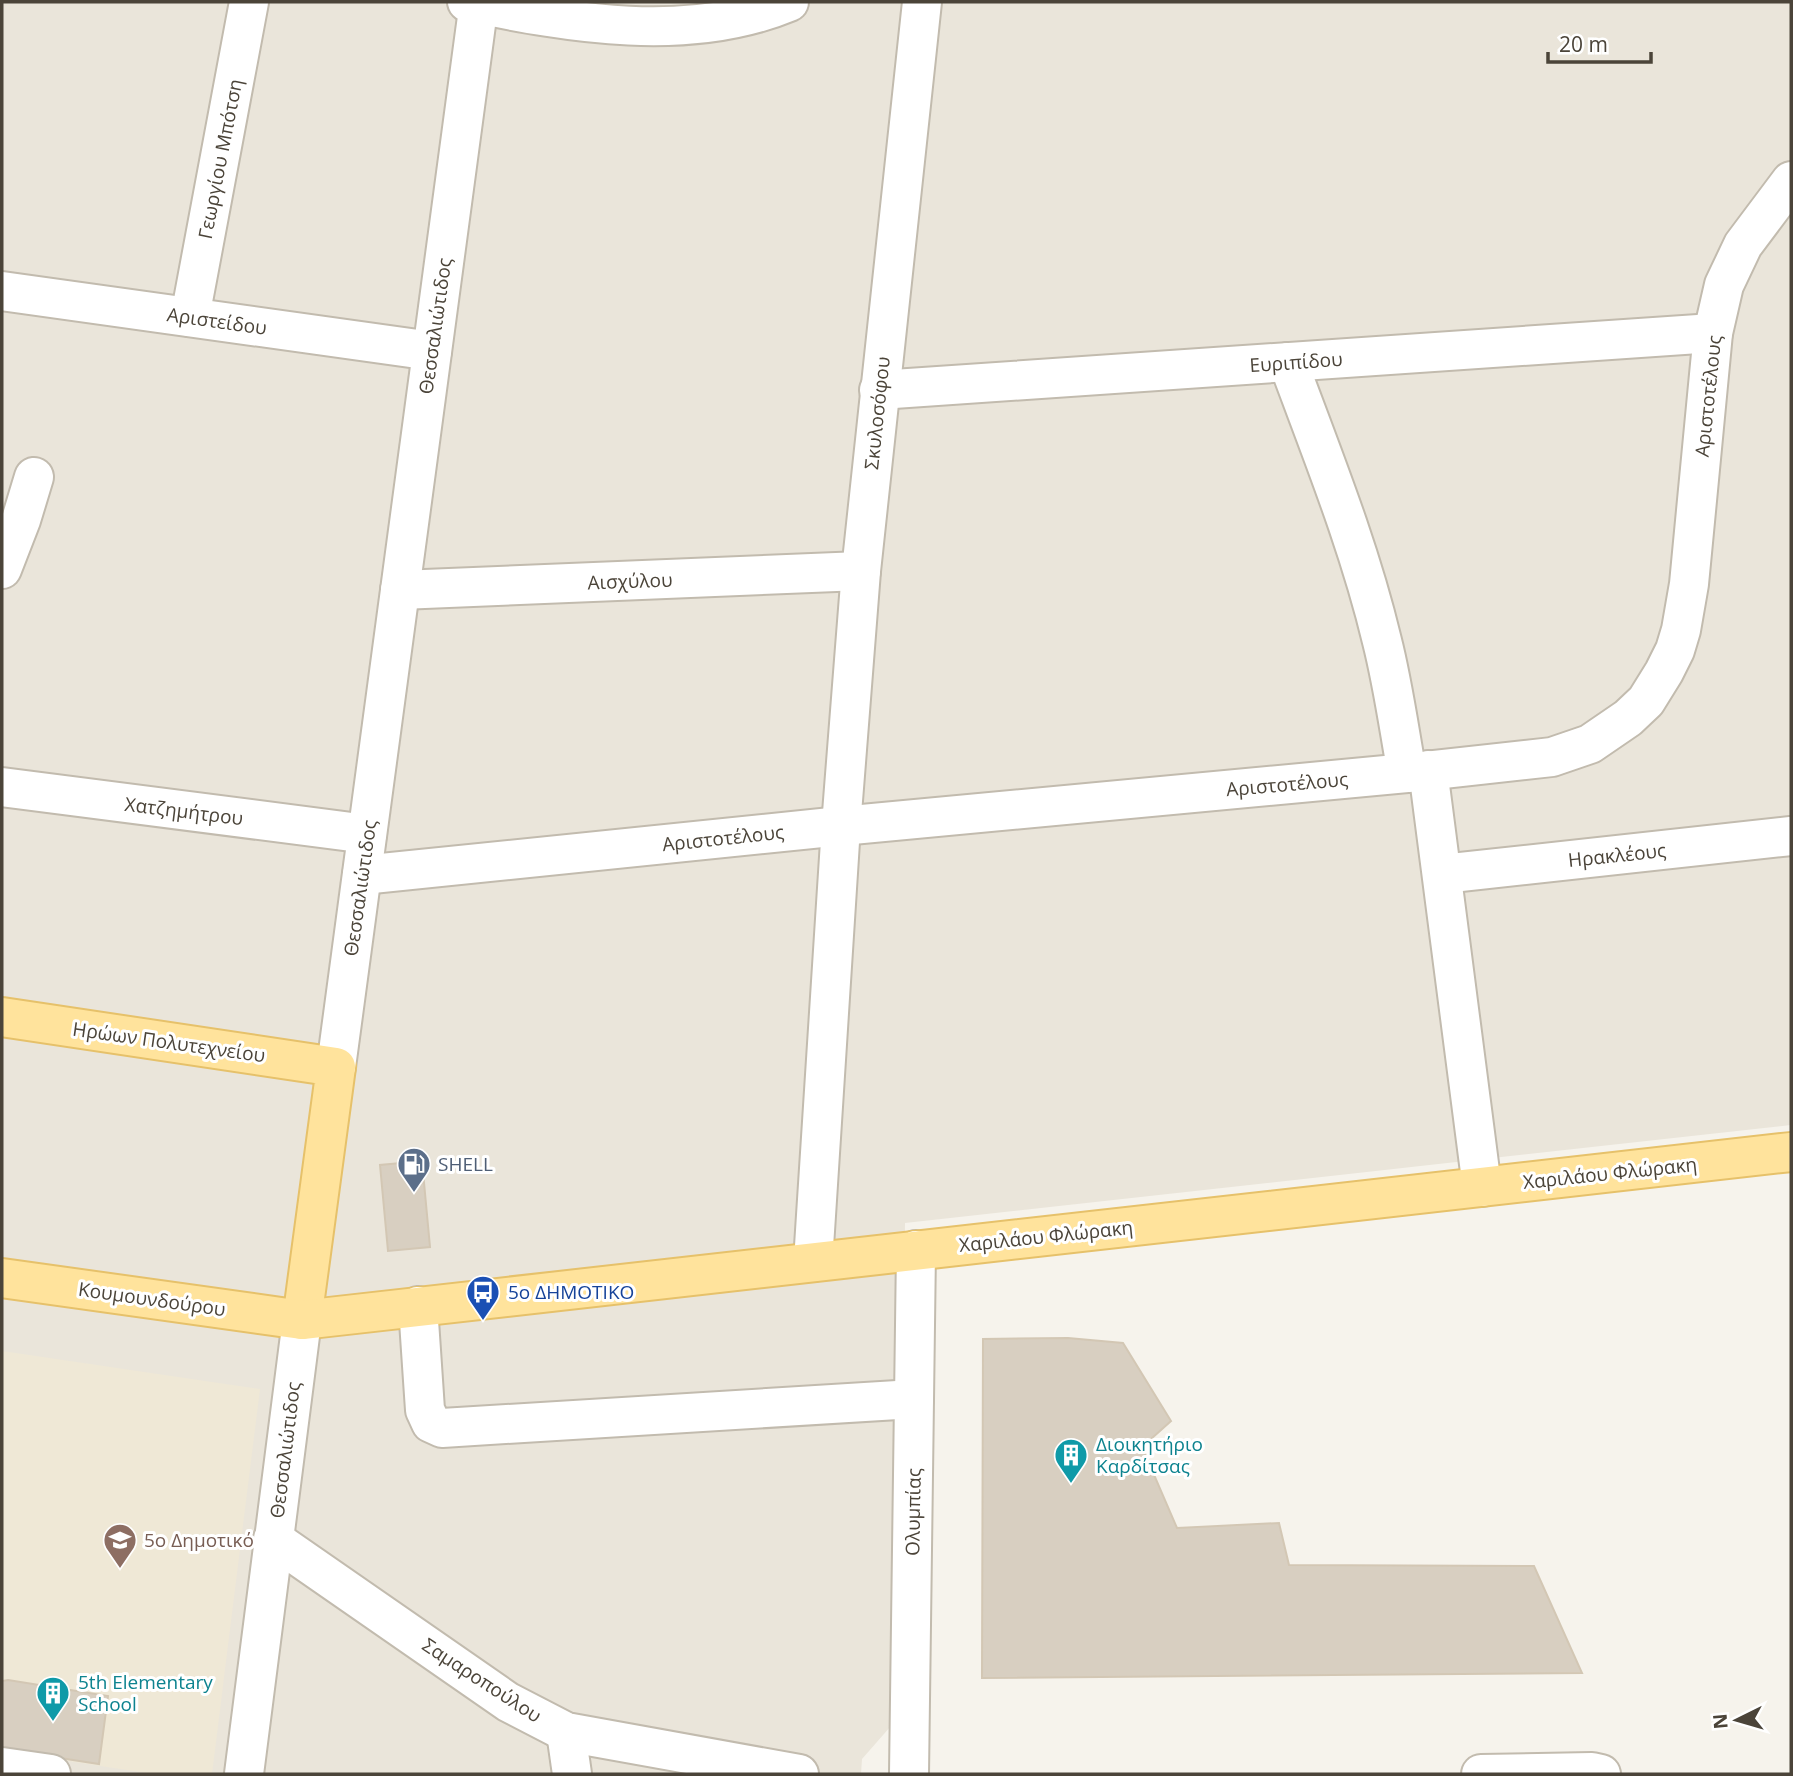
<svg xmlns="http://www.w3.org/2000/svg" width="1793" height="1776" font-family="'Open Sans',sans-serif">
<rect width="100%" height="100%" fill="#f6f3ec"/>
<!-- residential -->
<polygon fill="#eae5da" points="2,2 1791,2 1791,1125 905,1223 898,1718 862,1759 861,1774 2,1774"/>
<!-- education -->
<polygon fill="#efe8d6" points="2,1351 260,1389 212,1774 153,1774 2,1751"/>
<!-- building -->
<g fill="#d8cfc1" stroke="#d3c7b4" stroke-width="2">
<polygon points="422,1161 430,1247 388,1251 380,1165"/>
<polygon points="1068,1338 1123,1343 1171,1421 1142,1447 1177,1528 1279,1523 1289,1565 1534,1566 1582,1673 982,1678 983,1339"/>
<polygon points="8,1680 108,1696 99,1764 2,1749 2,1681"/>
</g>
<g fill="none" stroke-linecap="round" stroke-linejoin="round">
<defs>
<g id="minor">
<path d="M467,2C570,23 688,44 789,2"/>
<polyline points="2,291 432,351"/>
<polyline points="190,317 249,2"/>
<path d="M1288,362C1322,454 1359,545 1382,641C1393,684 1399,729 1407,773"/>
<polyline points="879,390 1713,333"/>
<polyline points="2,569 21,520 34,477"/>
<polyline points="400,590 861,571"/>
<polyline points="1428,770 1482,1187"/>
<polyline points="2,787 367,834"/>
<polyline points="1442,874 1791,836"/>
<polyline points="362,875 841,826 1407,773 1552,757 1590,744 1628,718 1646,701 1664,672 1675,650 1681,630 1689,584 1713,333 1724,285 1743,245 1791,181"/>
<polyline points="336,1067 479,2"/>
<polyline points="813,1262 841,826 861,571 922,2"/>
<polyline points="418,1306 425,1410 431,1423 442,1428 914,1399"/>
<polyline points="273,1539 508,1702 566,1732 799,1774"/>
<polyline points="566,1732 572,1774"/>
<polyline points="2,1767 51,1774"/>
<polyline points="244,1774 302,1320"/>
<polyline points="909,1774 916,1250"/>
<polyline points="1481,1774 1592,1772 1601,1774"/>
</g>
<g id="major">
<polyline points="2,1017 336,1067 302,1320"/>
<polyline points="2,1278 302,1320 1791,1152"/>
</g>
</defs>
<!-- minor casing -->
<use href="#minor" stroke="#c2bbae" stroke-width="42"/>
<!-- major casing -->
<use href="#major" stroke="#e6c16a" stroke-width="42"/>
<!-- minor -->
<use href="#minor" stroke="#fff" stroke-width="38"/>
<!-- major -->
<use href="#major" stroke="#ffe39c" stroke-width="38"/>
</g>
<!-- icons -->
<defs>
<symbol id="fuel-pin" viewBox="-11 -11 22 30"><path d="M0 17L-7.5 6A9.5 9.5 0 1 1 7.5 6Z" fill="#5c6f8a" stroke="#fff"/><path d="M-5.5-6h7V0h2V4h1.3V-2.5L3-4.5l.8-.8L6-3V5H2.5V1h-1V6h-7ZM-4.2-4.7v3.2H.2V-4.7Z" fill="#fff"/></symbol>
<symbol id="bus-pin" viewBox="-11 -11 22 30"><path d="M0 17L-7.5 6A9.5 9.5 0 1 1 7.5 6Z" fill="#1a4fb4" stroke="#fff"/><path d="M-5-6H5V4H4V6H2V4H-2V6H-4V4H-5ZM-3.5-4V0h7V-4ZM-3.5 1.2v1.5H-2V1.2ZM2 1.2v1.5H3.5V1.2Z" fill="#fff"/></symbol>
<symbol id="building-pin" viewBox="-11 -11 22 30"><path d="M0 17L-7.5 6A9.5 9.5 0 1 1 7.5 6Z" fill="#0f9aa8" stroke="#fff"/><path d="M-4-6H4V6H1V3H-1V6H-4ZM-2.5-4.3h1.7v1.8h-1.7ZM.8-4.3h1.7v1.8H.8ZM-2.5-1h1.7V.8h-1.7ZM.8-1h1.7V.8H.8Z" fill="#fff"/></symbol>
<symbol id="school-pin" viewBox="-11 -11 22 30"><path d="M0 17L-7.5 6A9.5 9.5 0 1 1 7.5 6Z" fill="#8d6e63" stroke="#fff"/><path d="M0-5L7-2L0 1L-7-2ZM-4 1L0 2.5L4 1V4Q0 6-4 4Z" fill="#fff"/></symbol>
</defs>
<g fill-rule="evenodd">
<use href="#fuel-pin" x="395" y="1145" width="38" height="52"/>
<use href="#bus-pin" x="464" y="1273" width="38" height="52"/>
<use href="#building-pin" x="1052" y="1436" width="38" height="52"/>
<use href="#school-pin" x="101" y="1521" width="38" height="52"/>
<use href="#building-pin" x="34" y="1674" width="38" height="52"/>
</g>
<g text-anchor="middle" stroke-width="6" stroke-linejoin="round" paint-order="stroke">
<!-- street labels -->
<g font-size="19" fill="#4b4439" stroke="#fff">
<text transform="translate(220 159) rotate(-79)" y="7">Γεωργίου Μπότση</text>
<text transform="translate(217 321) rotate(8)" y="7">Αριστείδου</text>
<text transform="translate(435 326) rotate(-82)" y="7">Θεσσαλιώτιδος</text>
<text transform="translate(1296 362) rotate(-4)" y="7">Ευριπίδου</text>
<text transform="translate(1708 396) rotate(-84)" y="7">Αριστοτέλους</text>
<text transform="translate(877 413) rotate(-84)" y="7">Σκυλοσόφου</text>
<text transform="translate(630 581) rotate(-2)" y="7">Αισχύλου</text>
<text transform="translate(1287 784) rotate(-5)" y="7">Αριστοτέλους</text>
<text transform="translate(184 811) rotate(7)" y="7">Χατζημήτρου</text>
<text transform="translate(723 838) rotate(-6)" y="7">Αριστοτέλους</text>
<text transform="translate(1617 855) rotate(-6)" y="7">Ηρακλέους</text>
<text transform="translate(360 888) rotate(-82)" y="7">Θεσσαλιώτιδος</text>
<text transform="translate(169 1042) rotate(8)" y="7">Ηρώων Πολυτεχνείου</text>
<text transform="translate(1610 1173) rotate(-6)" y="7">Χαριλάου Φλώρακη</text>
<text transform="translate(1046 1236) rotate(-6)" y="7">Χαριλάου Φλώρακη</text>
<text transform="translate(152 1299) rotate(8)" y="7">Κουμουνδούρου</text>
<text transform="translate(285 1450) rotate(-83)" y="7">Θεσσαλιώτιδος</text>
<text transform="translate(913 1512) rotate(-89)" y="7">Ολυμπίας</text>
<text transform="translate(482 1680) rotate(33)" y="7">Σαμαροπούλου</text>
</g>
<!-- service labels -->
<g font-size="19" fill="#4e5e75" stroke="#fff" text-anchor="start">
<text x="438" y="1171">SHELL</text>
</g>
<!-- transit labels -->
<g font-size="19" fill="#164399" stroke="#fff" text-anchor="start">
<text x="508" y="1299">5ο ΔΗΜΟΤΙΚΟ</text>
</g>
<!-- culture labels -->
<g font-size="19" fill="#0d838f" stroke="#fff" text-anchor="start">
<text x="1096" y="1451">Διοικητήριο<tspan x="1096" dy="22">Καρδίτσας</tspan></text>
<text x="78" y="1689">5th Elementary<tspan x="78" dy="22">School</tspan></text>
</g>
<!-- education labels -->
<g font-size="19" fill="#785e54" stroke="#fff" text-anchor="start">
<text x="144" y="1547">5ο Δημοτικό</text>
</g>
</g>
<!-- border -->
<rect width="1793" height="1776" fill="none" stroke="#4b4439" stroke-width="7"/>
<!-- north arrow -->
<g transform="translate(1737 1720) rotate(265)" stroke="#ffffff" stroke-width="5" paint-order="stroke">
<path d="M0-5L12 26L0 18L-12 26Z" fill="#4b4439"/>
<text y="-10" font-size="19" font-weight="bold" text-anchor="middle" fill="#4b4439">N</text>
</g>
<!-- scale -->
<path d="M1548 52v10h103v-10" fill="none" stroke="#4b4439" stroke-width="3.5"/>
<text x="1559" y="52" font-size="21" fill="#4b4439" stroke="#ffffff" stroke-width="5" paint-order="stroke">20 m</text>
</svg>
